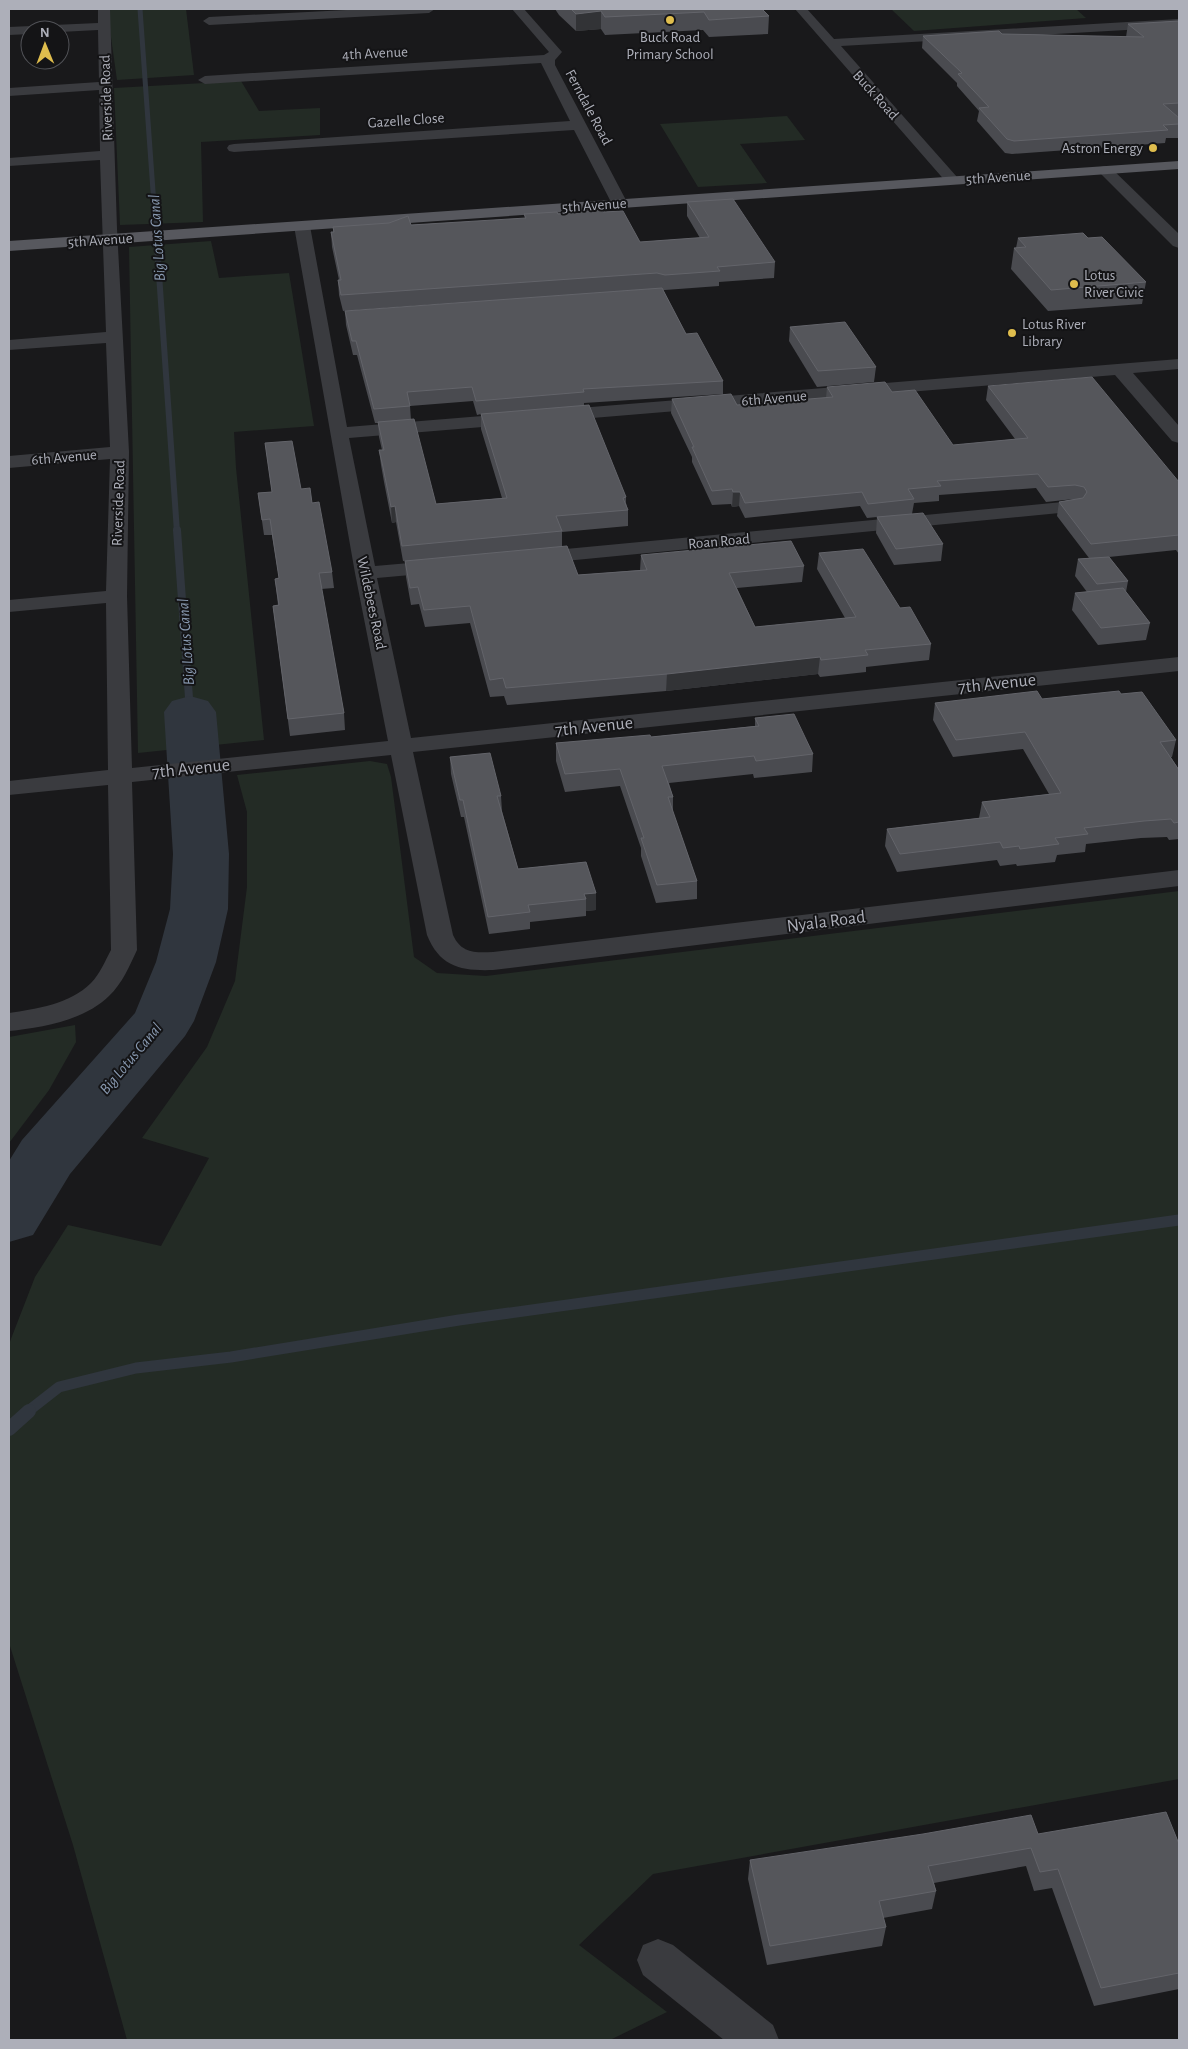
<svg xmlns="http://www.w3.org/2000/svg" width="1188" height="2049" font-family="'Alegreya Sans',sans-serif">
<rect width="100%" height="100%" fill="#19191b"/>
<!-- green -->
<g fill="#232b25">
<polygon points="107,9 186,9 194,75 117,80"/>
<polygon points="891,9 1076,9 1086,18 914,31"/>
<polygon points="241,81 259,111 320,108 320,135 201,142 203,222 120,225 114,88"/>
<polygon points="787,116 805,140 740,144 767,183 698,187 660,124"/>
<polygon points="211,241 219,278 289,273 314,426 234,432 236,468 264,740 138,753 129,247"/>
<polygon points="370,761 387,764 391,777 414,957 437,973 486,976 1179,891 1179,1779 653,1874 579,1945 667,2012 610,2040 127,2040 73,1845 9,1643 9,1344 35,1277 68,1225 161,1246 209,1158 142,1138 207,1047 235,981 247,887 247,812 237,775"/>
<polygon points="75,1025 76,1042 49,1090 9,1143 9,1037"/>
</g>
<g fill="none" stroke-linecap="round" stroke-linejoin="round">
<!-- stream-far4 -->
<polyline stroke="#30363e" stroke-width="5" points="140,9 156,233"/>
<!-- stream-far3 -->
<polyline stroke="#30363e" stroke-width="6" points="156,231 177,532"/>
<!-- stream-far2 -->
<polyline stroke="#30363e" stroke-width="8" points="177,530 190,712"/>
<!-- stream-far1 -->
<polyline stroke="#30363e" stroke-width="11" points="27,1412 59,1387 136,1368 231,1357 459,1320 1179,1220"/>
<!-- stream -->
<polyline stroke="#30363e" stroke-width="14" points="9,1429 29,1411"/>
<!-- river -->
<polygon fill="#30363e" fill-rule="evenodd" points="190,696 208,701 216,712 229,854 228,909 216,962 194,1021 185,1036 70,1174 33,1235 9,1242 9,1161 22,1140 135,1013 156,962 170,909 173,854 164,712 172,701"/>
<!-- minor -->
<g fill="#3a3b3f" fill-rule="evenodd">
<path d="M98,9H110L117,229L129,452L127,596L132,768L388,741L355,573L294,226L297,223H307L310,226L347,427L1179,359V369L1133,373L1179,426V443L1172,441L1115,375L349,438L375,566L444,560L451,562L454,566L451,570L444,572L377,578L411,738L1179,657V671L413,752L453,935C461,953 475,953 493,952L1179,870V886L493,970C461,971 440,967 427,935L391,755L132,782L137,950C130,965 122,984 109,996C85,1020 41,1028 9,1031V1013C36,1009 70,1004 91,983C100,974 105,961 111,950L108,785L9,795V781L108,770L106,603L9,612V600L106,591L110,459L9,468V456L110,447L106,343L9,350V340L106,332L100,160L9,166V158L100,151L99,90L9,96V88L99,82L98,30L60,32V30H30V34L9,35V27L98,23Z"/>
<polygon points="366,9 435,9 429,13 209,25 203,21 209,17"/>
<polygon points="512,9 524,9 562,52 555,60 555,65 628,204 625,207 615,207 612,204 574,130 234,152 229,151 227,148 229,145 234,144 570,121 541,63 205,84 198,80 205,76 544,55 549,52"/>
<polygon points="795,9 807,9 834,39 1179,19 1179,27 841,46 957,177 959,180 957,183 947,183"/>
<polygon points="1105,166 1110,167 1179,234 1179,248 1173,246 1100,173 1098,170 1100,167"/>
<polygon points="1073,501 1080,503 1083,507 1080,511 534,564 527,562 524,558 527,554 534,552"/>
<polygon points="658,1939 673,1945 773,2025 779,2040 724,2040 643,1975 637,1960 643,1945"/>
</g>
<!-- major -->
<polygon fill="#57585e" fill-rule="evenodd" points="1179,161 1179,169 9,251 9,241"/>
</g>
<!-- wall -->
<g fill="#4a4b50" fill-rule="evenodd">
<polygon points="555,9 762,9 769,16 768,34 709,37 703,30 605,35 601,29 576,31 559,15"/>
<polygon points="1179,21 1179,116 1177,116 1179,124 1179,138 1166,138 1165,143 1012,154 1005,153 977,121 979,111 957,86 957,83 922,48 923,36 1002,34 1126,37 1128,24"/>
<path d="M687,202L775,262L774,278L719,282V286L665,290H663L686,334L723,381V394L584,403V406L626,497V503L628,510V526L562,532V546L578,575L640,570L641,555L804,566L802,582L737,588L755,627L845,618L817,569L819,553L900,608L931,644L929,660L866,667V672L820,677L818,674L666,691L507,705L504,696L490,697L470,623L425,627L419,604L411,605L406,577L405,561H403L396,522L392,523L384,482L381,465L379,450H382L379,437L378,423H375L357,355H353L346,325L345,311L657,288L343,311L339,295L338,280H339L332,247L331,232H333V227L411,225L525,219L524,214L603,212L640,242L700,238L687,216ZM473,401L477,415L481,414V429L502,498L436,504L411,420L410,406Z"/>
<polygon points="1018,238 1088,238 1146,282 1142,304 1048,311 1011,269 1014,248 1016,248"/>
<polygon points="790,327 876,367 874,382 817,387 789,341"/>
<polygon points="988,386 1179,482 1179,554 1176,550 1109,557 1128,581 1126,592 1150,623 1146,640 1098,645 1072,610 1075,593 1087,592 1075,576 1078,559 1089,558 1057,516 1059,502 1074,499 1046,502 1036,488 939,495 939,501 914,503 912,514 943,544 941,561 894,565 876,533 877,517 867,518 860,506 745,518 739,506 732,507 731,504 712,505 692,462 692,457 671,413 672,399 737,405 826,398 827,387 892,392 953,445 1015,439 986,400"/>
<polygon points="265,443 312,503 332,572 334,588 321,589 344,713 345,730 290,736 273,606 278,605 275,579 279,578 272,535 264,535 258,493 272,492"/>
<polygon points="1121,694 1176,740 1172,757 1171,757 1179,770 1179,839 1169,840 1167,837 1141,838 1086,844 1085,852 1057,855 1055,862 1017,866 1016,864 1000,866 997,860 897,872 885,846 887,829 979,818 982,802 1049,794 1023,749 953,757 933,720 935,703 1042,699"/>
<polygon points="755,718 813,754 812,772 754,778 753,774 669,783 673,797 673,812 697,881 697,899 656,903 641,856 641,848 620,786 565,792 556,761 556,743 651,737 755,726"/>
<polygon points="450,757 501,796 502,811 518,869 586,862 596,910 586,911 586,916 530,922 530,929 489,934 464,817 461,817 451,774"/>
<polygon points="1038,1834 1179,1844 1179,1989 1094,2006 1052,1888 1034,1891 1026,1866 934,1883 936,1891 932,1909 883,1918 886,1927 882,1946 767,1965 748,1879 750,1860"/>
</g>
<!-- shaded-wall -->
<g fill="#323336">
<polygon points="601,11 601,29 576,31 576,14"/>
<polygon points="733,492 740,492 739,506 732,507"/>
<polygon points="395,506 396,522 392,523 391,507"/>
<polygon points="820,657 818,674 666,691 667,674"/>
<polygon points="596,893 596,910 586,911 586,899 584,894"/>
</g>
<!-- building -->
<g fill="#55565b" stroke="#63646a">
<polygon points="571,9 762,9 769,16 709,20 704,12 605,17 601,11 576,14"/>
<polygon points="1179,21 1179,103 1163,104 1179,118 1179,124 1163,125 1168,130 1014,141 1007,139 979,108 989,107 958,74 962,73 923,36 999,31 1002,34 1144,37 1128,24"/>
<polygon points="733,199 775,262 717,267 720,271 665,275 657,273 341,295 338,280 341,280 331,232 334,232 333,227 389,223 408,216 411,225 526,218 524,214 557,212 558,214 602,210 603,212 623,211 640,242 709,237 687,202"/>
<polygon points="1083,233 1088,238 1102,237 1146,282 1051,290 1014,248 1026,247 1018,238"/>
<polygon points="662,288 686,334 697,333 723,381 583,389 584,392 476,401 472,387 407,392 410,406 374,409 356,341 352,341 345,311"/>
<polygon points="845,322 876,367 818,371 790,327"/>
<polygon points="1092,377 1179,482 1179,535 1091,544 1059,502 1083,498 1087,492 1084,487 1075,485 1048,487 1038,474 937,481 941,486 908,489 914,499 868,504 862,492 745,503 740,492 733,492 732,489 712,491 692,447 694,447 672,399 731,394 737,405 833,397 827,387 885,382 892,392 915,390 953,445 1028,438 988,386"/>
<polygon points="589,405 626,497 623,498 628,510 556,516 562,531 402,546 395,506 391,507 383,467 379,450 384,450 378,422 414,419 436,504 507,498 481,414"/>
<polygon points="292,441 301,489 310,488 312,503 319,502 332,572 319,573 344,713 288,719 273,606 279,605 275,579 279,578 270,519 262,520 258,493 272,492 265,443"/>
<polygon points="923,513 943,544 896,549 877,517"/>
<polygon points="791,541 804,566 729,573 755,627 856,617 819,553 863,549 900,608 910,607 931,644 865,650 868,655 821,660 820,657 667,674 506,688 503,678 490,680 470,606 424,610 418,587 410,588 405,561 567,546 578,575 647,570 641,555"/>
<polygon points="1109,557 1128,581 1097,584 1078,559"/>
<polygon points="1123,588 1150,623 1101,628 1075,593"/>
<polygon points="1037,691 1042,699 1119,691 1121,694 1142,692 1176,740 1160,742 1179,770 1179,822 1174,823 1171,819 1144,821 1084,828 1088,834 1055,838 1059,844 1020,849 1019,846 1003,848 1000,842 900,854 887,829 990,817 982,802 1061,793 1025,732 956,740 935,703"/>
<polygon points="794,714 813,754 756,761 754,756 662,766 673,797 668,797 697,881 657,885 641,838 644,838 620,769 565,774 556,743 650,735 651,737 759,726 755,718"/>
<polygon points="490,753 501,796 497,796 518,869 586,862 596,893 584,894 586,899 528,905 530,912 488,917 463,800 460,800 450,757"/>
<polygon points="1166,1812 1179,1844 1179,1973 1101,1988 1058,1869 1040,1872 1031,1848 928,1866 936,1891 879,1901 886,1927 770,1946 750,1860 923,1834 1031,1815 1038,1834"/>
</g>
<!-- markers -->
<g fill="#dfbd4d" stroke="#141416" stroke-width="2">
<circle cx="670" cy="20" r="5"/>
<circle cx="1153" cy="148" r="5"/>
<circle cx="1074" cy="284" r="5"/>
<circle cx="1012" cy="333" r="5"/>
</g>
<g text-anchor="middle" stroke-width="4" stroke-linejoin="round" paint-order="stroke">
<!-- far-poi labels -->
<g font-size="15" fill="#adafb9" stroke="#141416" text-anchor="start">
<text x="670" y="42" text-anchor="middle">Buck Road<tspan x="670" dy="17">Primary School</tspan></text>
<text x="1143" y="153" text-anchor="end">Astron Energy</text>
<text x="1084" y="280">Lotus<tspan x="1084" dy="17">River Civic</tspan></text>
<text x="1022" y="329">Lotus River<tspan x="1022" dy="17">Library</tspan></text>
</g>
<!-- far-street labels -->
<g font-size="15" fill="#adafb9" stroke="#141416">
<text transform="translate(375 53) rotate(-3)" y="5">4th Avenue</text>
<text transform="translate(876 95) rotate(48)" y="5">Buck Road</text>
<text transform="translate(106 98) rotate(-92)" y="5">Riverside Road</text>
<text transform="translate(589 107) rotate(62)" y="5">Ferndale Road</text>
<text transform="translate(406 120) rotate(-4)" y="5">Gazelle Close</text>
<text transform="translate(998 177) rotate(-4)" y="5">5th Avenue</text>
<text transform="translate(594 205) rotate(-4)" y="5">5th Avenue</text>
<text transform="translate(100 240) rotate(-4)" y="5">5th Avenue</text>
<text transform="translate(774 398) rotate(-5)" y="5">6th Avenue</text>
<text transform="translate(64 457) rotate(-5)" y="5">6th Avenue</text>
<text transform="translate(118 503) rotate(-88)" y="5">Riverside Road</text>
<text transform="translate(719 541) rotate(-5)" y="5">Roan Road</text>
<text transform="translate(372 603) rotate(78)" y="5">Wildebees Road</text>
</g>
<!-- far-water labels -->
<g font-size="16" font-style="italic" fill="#8899b0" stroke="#141416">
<text transform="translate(156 238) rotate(-94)" y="6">Big Lotus Canal</text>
<text transform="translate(185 642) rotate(-94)" y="6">Big Lotus Canal</text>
<text transform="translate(130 1058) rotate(-50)" y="6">Big Lotus Canal</text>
</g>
<!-- street labels -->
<g font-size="18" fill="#adafb9" stroke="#141416">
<text transform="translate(997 683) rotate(-6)" y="6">7th Avenue</text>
<text transform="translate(594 726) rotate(-6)" y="6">7th Avenue</text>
<text transform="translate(191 768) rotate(-6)" y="6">7th Avenue</text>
<text transform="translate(826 921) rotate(-7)" y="6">Nyala Road</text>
</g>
</g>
<!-- border -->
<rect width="1188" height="2049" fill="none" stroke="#adafb9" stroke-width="20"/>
<!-- north arrow -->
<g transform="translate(45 45) rotate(359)"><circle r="24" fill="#141416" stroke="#515257"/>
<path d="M0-4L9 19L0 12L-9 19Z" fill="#dfbd4d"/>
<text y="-8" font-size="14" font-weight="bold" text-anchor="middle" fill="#adafb9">N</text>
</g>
</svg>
